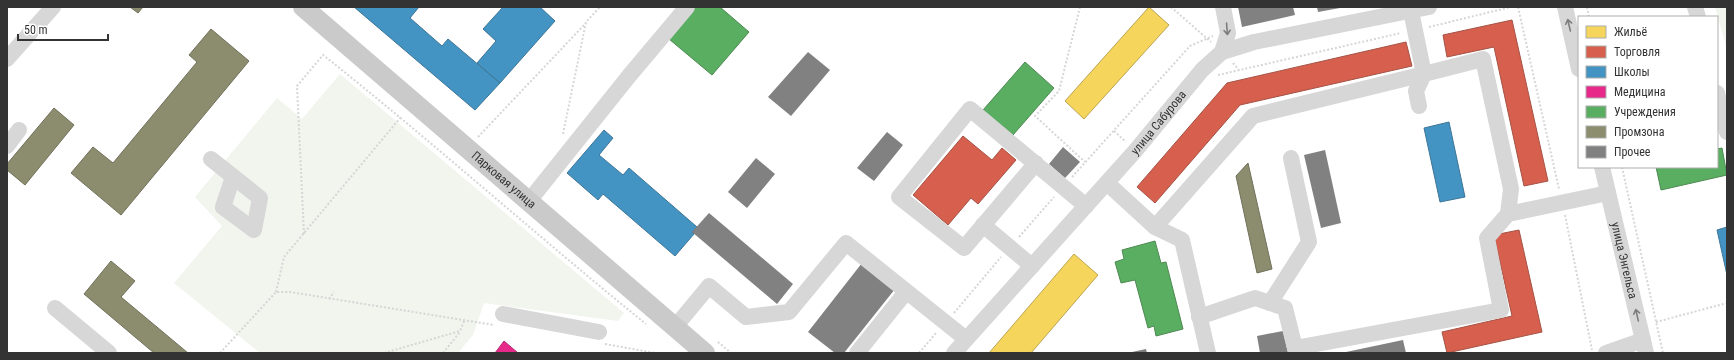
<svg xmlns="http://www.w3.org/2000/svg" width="1734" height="360" font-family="'Roboto Condensed',sans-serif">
<rect width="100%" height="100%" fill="#fff"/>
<!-- green -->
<g fill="#f1f5ed">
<polygon points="1715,7 1727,7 1727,49"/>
<polygon points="340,74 624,313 618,321 484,303 473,335 458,353 260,353 174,283 222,226 195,197 277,98 302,119"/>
</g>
<!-- homes -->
<g fill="#f6d55c" stroke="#bca450">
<polygon points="1149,7 1169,25 1084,119 1065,101"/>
<polygon points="1074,254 1098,275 1031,353 989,353"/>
</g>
<!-- shops -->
<g fill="#d6604d" stroke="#a55245">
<polygon points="1512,20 1548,181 1524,186 1494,47 1447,57 1443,35"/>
<polygon points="1406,42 1412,66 1240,105 1155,203 1137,187 1227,83"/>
<polygon points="963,136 992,160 1002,148 1016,160 978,204 971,198 948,225 913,195"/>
<polygon points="1519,230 1542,332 1447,353 1442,332 1512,316 1494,235"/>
</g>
<!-- schools -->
<g fill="#4393c3" stroke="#3e7698">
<polygon points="354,7 419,7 410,18 442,46 448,39 500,83 475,110"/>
<polygon points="503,7 540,7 555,21 500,83 477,63 496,41 483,29"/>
<polygon points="1449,122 1465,197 1440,202 1424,128"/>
<polygon points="604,130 613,138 599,155 623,175 629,168 697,227 692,232 694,234 675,256 603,194 598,200 567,173"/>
<polygon points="1727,227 1727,275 1717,230"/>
</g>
<!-- health -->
<polygon fill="#e7298a" stroke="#b12c70" points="504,341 518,353 495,353"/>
<!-- public -->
<g fill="#5aae61" stroke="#4e8953">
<polygon points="696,7 720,7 749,32 712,75 669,39"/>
<polygon points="1025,62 1054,88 1013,135 983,110"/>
<polygon points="1722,148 1727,175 1661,190 1656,167 1717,167 1717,149"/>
<polygon points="1155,241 1161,263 1166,262 1183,329 1156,336 1154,326 1148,328 1135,280 1121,283 1115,262 1124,259 1122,250"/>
</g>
<!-- industry -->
<g fill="#8c8c6e" stroke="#71715c">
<polygon points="130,7 143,7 138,13"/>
<polygon points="211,29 249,61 121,215 71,173 93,147 113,163 197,62 189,55"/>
<polygon points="54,108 74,125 25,185 7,170 7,164"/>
<polygon points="1248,163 1272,269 1257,273 1236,176"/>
<polygon points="111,261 135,281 121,297 188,353 154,353 84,294"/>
</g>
<!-- building -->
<g fill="#818181">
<polygon points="1238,7 1293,7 1295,15 1242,27"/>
<polygon points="1317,7 1340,7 1340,8 1318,12"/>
<polygon points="808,52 830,70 791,116 768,97"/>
<polygon points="887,132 903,145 874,181 857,168"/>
<polygon points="1063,147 1080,162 1065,178 1049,164"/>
<polygon points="1325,150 1341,223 1321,228 1304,155"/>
<polygon points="756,158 775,174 747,208 728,192"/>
<polygon points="709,213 793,284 777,304 692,232"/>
<polygon points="862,263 895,289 844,353 835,353 808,332"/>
<polygon points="1283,331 1288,353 1260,353 1257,336"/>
<polygon points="1403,340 1406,353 1346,353 1346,352"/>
<polygon points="1146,349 1147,353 1132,353 1132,352"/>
</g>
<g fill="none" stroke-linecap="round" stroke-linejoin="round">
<!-- path -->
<g stroke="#d6d6d6" stroke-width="2" stroke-dasharray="2 2" stroke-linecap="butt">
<polyline points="1080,7 1059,91 1035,116 1085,162"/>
<polyline points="1171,7 1211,42"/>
<polyline points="1518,7 1559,189"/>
<polyline points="1587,7 1589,17"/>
<polyline points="1429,27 1511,7"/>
<polyline points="1233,63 1239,70"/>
<polyline points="1218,75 1401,33"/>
<polyline points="1114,131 1126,142"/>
<polyline points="563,134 586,22 600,7"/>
<polyline points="478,137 586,23"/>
<polyline points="1622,167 1663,353"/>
<polyline points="1072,177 1190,46 1213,36"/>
<polyline points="1565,215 1592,350"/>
<path d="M304,234L297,86L323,55C433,142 537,236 646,324"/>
<polyline points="1019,237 1054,197"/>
<polyline points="276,292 284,257 401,117"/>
<polyline points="329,299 334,292"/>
<polyline points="954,313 1001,257"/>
<polyline points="1656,322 1727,303"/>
<polyline points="718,342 731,353"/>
<polyline points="605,344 655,353"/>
<polyline points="220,353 276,292 290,292 494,325"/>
<polyline points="384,353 460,331 465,319"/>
<polyline points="443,353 460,332"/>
<polyline points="919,353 936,333"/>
</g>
<!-- minor -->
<g stroke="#d7d7d7" stroke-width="16">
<polyline points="1565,7 1579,69"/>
<polyline points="1695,7 1698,17"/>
<polyline points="1222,52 1228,33 1223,7"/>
<polyline points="7,59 53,7"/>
<polyline points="1717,93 1727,132"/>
<polyline points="1419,106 1416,91 1424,74 1483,59 1511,189 1508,214 1608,193"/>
<polyline points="7,146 19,130"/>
<polyline points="211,159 260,198 254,230 223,207 233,177"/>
<polyline points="1036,163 964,248 899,197 970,109 1086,206"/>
<path id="s1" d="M1602,167L1646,353"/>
<polyline points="1107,183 1155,227 1182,240 1208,353"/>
<polyline points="529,201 629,76 687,7"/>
<polyline points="983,225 1032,266"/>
<polyline points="1155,227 1253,116 1424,74 1411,11"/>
<polyline points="1270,303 1309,242 1291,158"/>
<polyline points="55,308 109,353"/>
<polyline points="503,314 599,332"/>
<polyline points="1199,317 1255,298 1285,308 1295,348 1501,310 1487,238 1508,214"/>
<polyline points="675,327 709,286 746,317 789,312 846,243 966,339"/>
<polyline points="857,353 906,292"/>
<path id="s2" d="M954,353L1136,150L1202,70L1222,52L1254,42L1429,7"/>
<polyline points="1606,353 1643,340"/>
</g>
<!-- major -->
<path stroke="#cacaca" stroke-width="20" id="s3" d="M303,7L705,353"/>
</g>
<!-- one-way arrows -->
<defs><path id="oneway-shaft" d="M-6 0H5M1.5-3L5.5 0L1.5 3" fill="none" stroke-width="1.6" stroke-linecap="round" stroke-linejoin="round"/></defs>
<g stroke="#7d7d7d">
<use href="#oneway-shaft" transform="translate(1569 25) rotate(-103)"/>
<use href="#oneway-shaft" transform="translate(1227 29) rotate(86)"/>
<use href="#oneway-shaft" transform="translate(1637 315) rotate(-103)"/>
</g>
<g text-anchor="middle" stroke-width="4" stroke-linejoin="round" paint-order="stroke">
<!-- street labels -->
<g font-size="12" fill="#333" stroke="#fff">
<text dy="4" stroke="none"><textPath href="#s2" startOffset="308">улица Сабурова</textPath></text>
<text dy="4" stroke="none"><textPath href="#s3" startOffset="265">Парковая улица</textPath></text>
<text dy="4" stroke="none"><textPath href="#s1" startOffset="96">улица Энгельса</textPath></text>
</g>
</g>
<!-- border -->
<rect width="1734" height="360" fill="none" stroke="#333333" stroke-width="16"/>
<!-- legend -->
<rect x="1578" y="16" width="140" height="152" fill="#ffffff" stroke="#adadad"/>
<rect x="1586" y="26" width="20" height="12" fill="#f6d55c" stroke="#adadad"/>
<text x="1614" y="36" font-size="12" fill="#333333">Жильё</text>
<rect x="1586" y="46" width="20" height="12" fill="#d6604d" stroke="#adadad"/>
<text x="1614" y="56" font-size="12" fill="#333333">Торговля</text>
<rect x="1586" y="66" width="20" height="12" fill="#4393c3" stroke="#adadad"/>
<text x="1614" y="76" font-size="12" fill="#333333">Школы</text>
<rect x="1586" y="86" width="20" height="12" fill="#e7298a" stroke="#adadad"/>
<text x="1614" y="96" font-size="12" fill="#333333">Медицина</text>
<rect x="1586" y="106" width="20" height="12" fill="#5aae61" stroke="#adadad"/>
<text x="1614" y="116" font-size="12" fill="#333333">Учреждения</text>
<rect x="1586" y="126" width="20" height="12" fill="#8c8c6e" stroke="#adadad"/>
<text x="1614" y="136" font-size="12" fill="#333333">Промзона</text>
<rect x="1586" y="146" width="20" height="12" fill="#818181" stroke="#adadad"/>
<text x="1614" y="156" font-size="12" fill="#333333">Прочее</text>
<!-- scale -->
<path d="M18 34v6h90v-6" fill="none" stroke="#333333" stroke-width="2"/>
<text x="24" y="34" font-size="12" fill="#333333" stroke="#ffffff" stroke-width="3" paint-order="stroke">50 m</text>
</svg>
